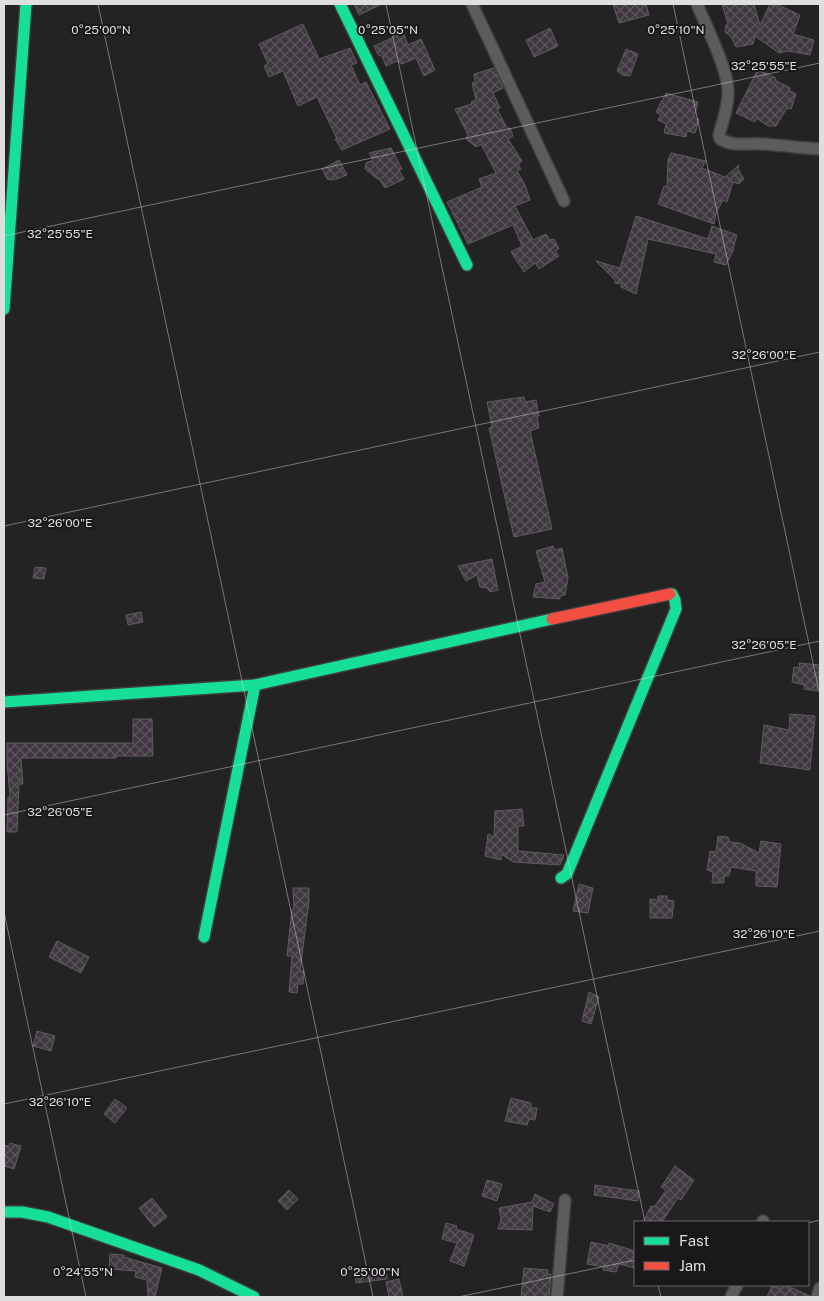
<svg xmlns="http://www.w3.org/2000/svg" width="824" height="1301" font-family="'Public Sans',sans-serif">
<defs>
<pattern id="building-cross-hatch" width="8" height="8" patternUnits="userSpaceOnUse" patternTransform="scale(1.25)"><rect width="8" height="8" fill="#403841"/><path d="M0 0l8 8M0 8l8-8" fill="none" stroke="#5b545c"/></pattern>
</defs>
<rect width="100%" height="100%" fill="#232323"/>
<!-- building -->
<g fill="url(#building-cross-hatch)" stroke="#5d5c5d">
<polygon points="354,4 382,4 359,15"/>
<polygon points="613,4 646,4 649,15 619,23"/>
<polygon points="722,4 754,4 760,25 770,4 776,4 800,15 793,34 814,40 810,55 788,51 779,53 755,36 753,44 736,47 731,37 725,32 726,25 728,24"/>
<polygon points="303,24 319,59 350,48 357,63 351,65 360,85 366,82 390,129 342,150 335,139 337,139 317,97 298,106 283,71 269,77 264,66 268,64 259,44"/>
<polygon points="550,28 558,46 534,57 526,40"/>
<polygon points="402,30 408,45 421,39 435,70 424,76 416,58 402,64 397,61 386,66 382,56 378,55 374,46 392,38 393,33"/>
<polygon points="626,49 638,54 630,76 622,75 617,71"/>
<polygon points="494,68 503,88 493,93 500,108 497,109 507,128 510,128 513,136 508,139 522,161 518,164 521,169 517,171 525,185 530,200 515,206 533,240 546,234 550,240 554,239 559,249 555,251 559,256 539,269 535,263 524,272 511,252 522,246 513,225 468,244 447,202 482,187 479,179 496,173 481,144 476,147 466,139 468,135 455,109 472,104 471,102 476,100 472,83 475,82 474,74"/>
<polygon points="758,69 776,78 775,80 790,88 790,91 796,94 791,109 787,108 776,126 768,126 756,118 755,122 736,113"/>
<polygon points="666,93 698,102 694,118 699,119 695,133 687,131 686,137 664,133 666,124 658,120 661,115 656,112"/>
<polygon points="391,148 402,169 399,170 404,179 385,188 379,179 377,179 365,169 366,163 373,160 369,153"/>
<polygon points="671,153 706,161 702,168 725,177 739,165 738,169 744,179 739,184 733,182 727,202 723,200 716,213 714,224 658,204 664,186 667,187 668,160"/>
<polygon points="339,160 347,175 337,179 331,180 327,179 322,169"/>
<polygon points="636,216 708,239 712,226 737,235 733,249 734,249 726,265 714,262 716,254 648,239 636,294 621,287 622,284 615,283 615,280 596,261 620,268"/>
<polygon points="524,397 525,402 536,400 539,416 537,416 539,428 530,431 552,529 514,537 489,428 492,427 487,402"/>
<polygon points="553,546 555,550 562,548 568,578 565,595 560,596 560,599 533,597 536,584 545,582 536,551"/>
<polygon points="492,559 498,590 490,592 487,588 480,587 477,575 466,581 458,566"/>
<polygon points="35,567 46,568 44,579 33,578"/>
<polygon points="141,612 143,622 128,625 126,615"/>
<polygon points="799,663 820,665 817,691 804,689 804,685 792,682 794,667 800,668"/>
<polygon points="790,714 815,716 810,770 760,763 764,725 789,730"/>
<polygon points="133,719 152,719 153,756 116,756 116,758 21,758 23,784 19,784 17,832 7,832 8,797 10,797 7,762 7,743 133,743"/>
<polygon points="522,809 524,826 518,826 518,851 564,855 560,865 513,862 501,854 501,860 485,856 488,834 494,837 495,811"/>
<polygon points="718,836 728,837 730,842 740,843 759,853 761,841 781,844 777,887 756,886 756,871 731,867 729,876 724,876 724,883 712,883 713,872 707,870 710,851 716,852"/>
<polygon points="579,884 593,888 588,913 573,911"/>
<polygon points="293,888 309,888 309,901 300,971 304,971 303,984 298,984 297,993 289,992 292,956 287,956 292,909 294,909"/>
<polygon points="658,896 667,896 667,900 674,901 672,918 650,918 650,899 658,900"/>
<polygon points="57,941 89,957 81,973 49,957"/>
<polygon points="589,992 599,997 591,1024 582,1021"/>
<polygon points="37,1031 55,1036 51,1051 33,1046"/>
<polygon points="511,1098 531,1103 531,1108 537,1108 535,1120 529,1119 527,1125 505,1121"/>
<polygon points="115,1099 127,1108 115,1123 104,1114"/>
<polygon points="10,1143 21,1146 14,1169 4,1166 4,1145 9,1146"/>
<polygon points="675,1166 694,1180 681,1200 678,1198 662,1222 643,1222 651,1206 654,1207 666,1190 661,1187"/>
<polygon points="487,1180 502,1184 497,1201 482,1196"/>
<polygon points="595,1185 639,1191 638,1201 594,1195"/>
<polygon points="289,1190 298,1199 287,1210 278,1201"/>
<polygon points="535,1194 554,1204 550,1212 533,1206 532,1230 498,1229 501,1219 499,1208 532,1202"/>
<polygon points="152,1198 167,1217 154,1227 139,1208"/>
<polygon points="446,1223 457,1226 456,1229 474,1235 464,1266 450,1261 457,1243 442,1239"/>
<polygon points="591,1242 609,1246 609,1243 635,1251 635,1268 619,1264 616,1272 603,1270 604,1267 587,1264"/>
<polygon points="110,1254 124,1255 124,1257 162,1268 155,1297 148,1297 147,1280 135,1277 136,1271 109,1269"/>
<polygon points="386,1268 387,1279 356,1283 355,1272"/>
<polygon points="524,1268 548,1270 548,1275 551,1274 549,1297 521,1297"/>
<polygon points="399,1279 403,1297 389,1297 386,1282"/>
<polygon points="778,1285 786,1285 810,1296 810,1297 767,1297 772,1286 777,1288"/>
</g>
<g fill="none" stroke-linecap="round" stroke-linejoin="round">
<defs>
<g id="street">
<polyline points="472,4 564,201"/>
<path d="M697,4C706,26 726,65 728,89C729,104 723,120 719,135L720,139C733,147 748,143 762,144C781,145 801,148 820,149"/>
<polyline points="763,1222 763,1221"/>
<polyline points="557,1297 565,1200"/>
<polyline points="731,1297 737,1285"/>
<polyline points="817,1297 820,1288"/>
</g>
<g id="fast">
<polyline points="340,4 467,265"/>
<polyline points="4,309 26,4"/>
<polyline points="4,702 255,685 552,619"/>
<polyline points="561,878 567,874 676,609 675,600 672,594 670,594"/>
<polyline points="204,937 255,685"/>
<polyline points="4,1212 22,1212 48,1217 199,1270 254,1297"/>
</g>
<polyline id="jam" points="552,619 670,594"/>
</defs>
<!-- street casing -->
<use href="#street" stroke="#3e3e3e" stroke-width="14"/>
<!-- fast casing -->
<use href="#fast" stroke="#3e3e3e" stroke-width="14"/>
<!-- jam casing -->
<use href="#jam" stroke="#3e3e3e" stroke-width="14"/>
<!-- street -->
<use href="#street" stroke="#5d5c5d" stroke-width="11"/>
<!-- fast -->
<use href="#fast" stroke="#16e098" stroke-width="11"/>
<!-- jam -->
<use href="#jam" stroke="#f24e42" stroke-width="11"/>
</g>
<!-- ticks -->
<path fill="none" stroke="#dfdedf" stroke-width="1" stroke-opacity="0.45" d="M98,4L373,1297M386,4L645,1222M673,4L820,696M4,236L820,63M4,526L820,352M4,815L820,641M4,912L86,1297M4,1104L820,931M808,1223L820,1220M658,1285L661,1297M458,1297L635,1260"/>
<g font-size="12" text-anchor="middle" fill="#dfdedf" stroke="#1a181a" stroke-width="4" stroke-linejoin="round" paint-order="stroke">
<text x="101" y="34">0°25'00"N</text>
<text x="388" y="34">0°25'05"N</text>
<text x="676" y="34">0°25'10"N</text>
<text x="764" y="70">32°25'55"E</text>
<text x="60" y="238">32°25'55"E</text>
<text x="764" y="359">32°26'00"E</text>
<text x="60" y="527">32°26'00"E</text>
<text x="764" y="649">32°26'05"E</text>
<text x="60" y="816">32°26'05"E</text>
<text x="764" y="938">32°26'10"E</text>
<text x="60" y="1106">32°26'10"E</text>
<text x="83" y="1276">0°24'55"N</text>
<text x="370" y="1276">0°25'00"N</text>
</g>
<!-- border -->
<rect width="824" height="1301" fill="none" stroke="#dfdedf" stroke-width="10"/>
<!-- legend -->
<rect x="634" y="1221" width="175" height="65" fill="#1a181a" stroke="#696769"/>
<rect x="644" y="1237" width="25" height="8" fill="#16e098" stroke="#696769"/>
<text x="679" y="1246" font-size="15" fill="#dfdedf">Fast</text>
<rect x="644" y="1262" width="25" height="8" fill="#f24e42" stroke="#696769"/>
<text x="679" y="1271" font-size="15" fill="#dfdedf">Jam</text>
</svg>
